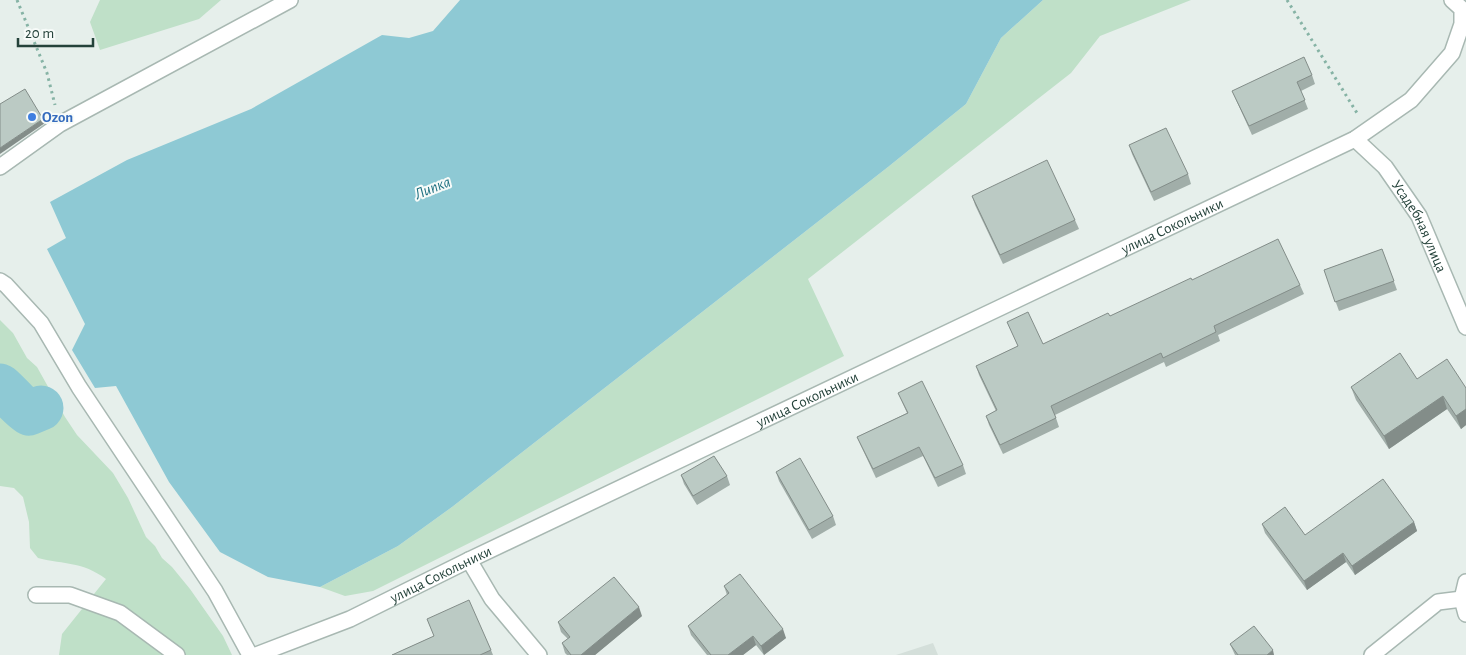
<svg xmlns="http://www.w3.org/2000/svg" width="1466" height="655" font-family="'Alegreya Sans',sans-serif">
<rect width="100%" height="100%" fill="#e6efeb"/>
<!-- built -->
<polygon fill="#d4dfda" points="933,643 938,655 896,655"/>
<!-- green -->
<g fill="#bfe0c8">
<polygon points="100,0 221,0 199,19 100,50 90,22"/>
<polygon points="1043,0 1191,0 1100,36 1071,73 808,279 844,356 373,591 345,596 320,587 398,546 452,507 888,167 966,104 1001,38"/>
<path d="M0,320L13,333L27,358L37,367L65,417L77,435L113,473L128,498L146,537L155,546L162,558L172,567L190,589L223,636L232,655H59L62,634L106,579C81,561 66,565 38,558L30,548L29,522L23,497L14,488L0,486Z"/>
</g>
<!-- water -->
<polygon fill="#8ec9d4" points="460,0 1043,0 1001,38 966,104 888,167 452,507 398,546 320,587 268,577 220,552 169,482 116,386 95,388 72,350 85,324 47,249 66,238 50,202 127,160 251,109 382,35 409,38 433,31"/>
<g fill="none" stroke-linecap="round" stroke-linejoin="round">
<!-- river -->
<path stroke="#8ec9d4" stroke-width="45" d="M0,386C10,394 18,406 29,413L41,408"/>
<defs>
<g id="minor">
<path id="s1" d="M1355,139L1385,167L1419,216L1466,327"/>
<polyline points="0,167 60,124 290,0"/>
<polyline points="0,281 6,285 41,323 79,387 215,591 250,655"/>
<polyline points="469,560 492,599 539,655"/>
<polyline points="1466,582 1462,599 1466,614"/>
<polyline points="36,595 70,595 120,613 177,655"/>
<path id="s2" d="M256,655L350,619L469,560L1355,139L1411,100L1452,53L1462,24V9L1452,0"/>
<polyline points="1372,655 1438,602 1462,599"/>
</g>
</defs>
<!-- minor casing -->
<use href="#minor" stroke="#a8b8b2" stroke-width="18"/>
<!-- path -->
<g stroke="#86b3a5" stroke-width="3" stroke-dasharray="2.5 4" stroke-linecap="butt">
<polyline points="17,0 47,73 55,105"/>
<polyline points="1287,0 1357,113"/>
</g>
<!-- minor -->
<use href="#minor" stroke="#fff" stroke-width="15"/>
</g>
<!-- wall -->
<g fill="#a1aea9">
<polygon points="1312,75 1315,84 1301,91 1308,109 1252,135 1236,100 1232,91"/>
<polygon points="1129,145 1188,174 1191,184 1154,201 1132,154"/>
<polygon points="972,196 1075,220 1079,229 1003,264 975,205"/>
<polygon points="1382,249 1397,290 1339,311 1324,270"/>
<polygon points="1192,280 1300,285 1304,294 1218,335 1220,341 1166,367 1164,362 1055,415 1059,427 1003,454 989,425 986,416 996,411 979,375 976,366 1018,346 1007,322 1043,344 1110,316"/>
<polygon points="1417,379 1466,388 1466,425 1461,429 1447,409 1389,449 1356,400 1351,387"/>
<polygon points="898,393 963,465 966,474 938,487 923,456 876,478 861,446 857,437 907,413"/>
<polygon points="776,472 833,516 836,525 812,539 779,481"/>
<polygon points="681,475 727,476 730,485 697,505 684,484"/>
<polygon points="1414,522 1417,531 1355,575 1346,562 1307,590 1265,533 1262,524 1305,535"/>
<polygon points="724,586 786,638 764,655 756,645 743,655 707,655 691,635 688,626 727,595"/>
<polygon points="642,616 595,655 567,655 565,653 562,643 568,639 561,632 558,622"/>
<polygon points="427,619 491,650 493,655 392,655 434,636"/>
<polygon points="1230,644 1274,655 1235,655"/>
</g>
<!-- shaded-wall -->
<g fill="#838d89">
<polygon points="43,119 45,123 0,154 0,148"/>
<polygon points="1443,396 1447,409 1389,449 1384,436"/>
<polygon points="1466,409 1466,425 1461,429 1456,416"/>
<polygon points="1414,522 1417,531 1355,575 1352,566"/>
<polygon points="1343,553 1346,562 1307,590 1304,581"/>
<polygon points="639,607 642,616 595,655 581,655"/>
<polygon points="783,629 786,638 764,655 761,646"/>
<polygon points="753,636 756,645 743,655 728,655"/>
<polygon points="1273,650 1274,655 1267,655"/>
</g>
<!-- building -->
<g fill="#bbcac4" stroke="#838d89">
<polygon points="1304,57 1312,75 1297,82 1305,100 1249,126 1232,91"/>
<polygon points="25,89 43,119 0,148 0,104"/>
<polygon points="1166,128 1188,174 1151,192 1129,145"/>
<polygon points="1047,160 1075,220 1000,255 972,196"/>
<polygon points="1278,239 1300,285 1214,326 1216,332 1163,358 1161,353 1051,406 1056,418 1000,445 986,416 997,410 976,366 1018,346 1007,322 1028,312 1043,344 1108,313 1110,316 1191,278 1192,280"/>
<polygon points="1382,249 1394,281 1335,302 1324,270"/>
<polygon points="1400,353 1417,379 1447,359 1466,388 1466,409 1456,416 1443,396 1384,436 1351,387"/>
<polygon points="922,381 963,465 935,478 919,447 873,469 857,437 908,413 898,393"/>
<polygon points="714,456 727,476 693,496 681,475"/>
<polygon points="800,458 833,516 809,530 776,472"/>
<polygon points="1383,479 1414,522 1352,566 1343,553 1304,581 1262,524 1285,507 1305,535"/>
<polygon points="740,574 783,629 761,646 753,636 728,655 711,655 688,626 729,593 724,586"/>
<polygon points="614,577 639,607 581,655 571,655 562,643 570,637 558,622"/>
<polygon points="469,600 491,650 480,655 392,655 434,636 427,619"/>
<polygon points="1254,626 1273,650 1267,655 1238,655 1230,644"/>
</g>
<!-- markers -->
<circle fill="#3f7fe0" stroke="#f7fbf9" stroke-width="2" cx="32" cy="117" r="5"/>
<g text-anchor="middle" stroke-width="4" stroke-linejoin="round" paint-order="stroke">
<!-- shop labels -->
<g font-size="15" font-weight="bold" fill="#366cbe" stroke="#f7fbf9" text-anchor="start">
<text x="42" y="122">Ozon</text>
</g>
<!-- street labels -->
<g font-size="15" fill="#24423a" stroke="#f7fbf9">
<text dy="5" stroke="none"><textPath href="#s2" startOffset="1012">улица Сокольники</textPath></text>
<text dy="5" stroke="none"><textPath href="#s1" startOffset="110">Усадебная улица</textPath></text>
<text dy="5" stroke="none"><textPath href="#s2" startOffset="608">улица Сокольники</textPath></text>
<text dy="5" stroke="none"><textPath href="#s2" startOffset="202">улица Сокольники</textPath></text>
</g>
<!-- water labels -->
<g font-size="16" font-style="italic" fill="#1c6f80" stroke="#f7fbf9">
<text transform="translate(432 187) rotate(-22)" y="6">Липка</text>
</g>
</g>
<!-- scale -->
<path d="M18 38v8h75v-8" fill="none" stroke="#24423a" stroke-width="2.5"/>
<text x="25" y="38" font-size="15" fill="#24423a" stroke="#f7fbf9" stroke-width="4" paint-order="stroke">20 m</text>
</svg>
